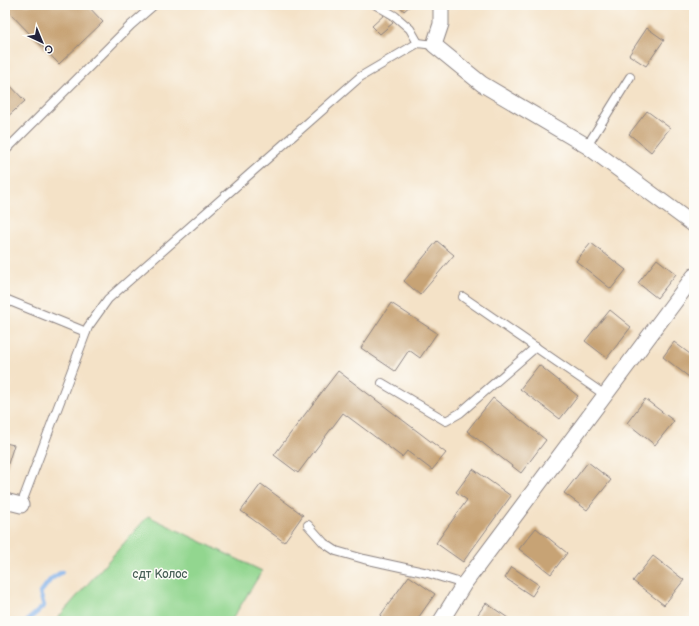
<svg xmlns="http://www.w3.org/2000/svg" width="699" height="626" font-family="'Balsamiq Sans',sans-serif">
<rect width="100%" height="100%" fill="#fdfcf7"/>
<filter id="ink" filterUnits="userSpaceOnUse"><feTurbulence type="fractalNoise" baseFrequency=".025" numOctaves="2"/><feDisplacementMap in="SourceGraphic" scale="8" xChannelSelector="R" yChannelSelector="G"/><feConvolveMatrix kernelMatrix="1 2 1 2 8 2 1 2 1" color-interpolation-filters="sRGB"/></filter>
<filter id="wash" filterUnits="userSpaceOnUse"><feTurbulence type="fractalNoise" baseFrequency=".012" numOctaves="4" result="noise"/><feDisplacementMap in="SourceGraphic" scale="16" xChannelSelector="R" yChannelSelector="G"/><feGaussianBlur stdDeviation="0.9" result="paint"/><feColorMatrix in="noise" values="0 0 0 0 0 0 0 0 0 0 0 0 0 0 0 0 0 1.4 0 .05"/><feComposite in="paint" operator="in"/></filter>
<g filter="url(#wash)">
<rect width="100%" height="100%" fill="#f4e2c7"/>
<!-- green -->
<polygon fill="#92d68f" stroke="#5a7c65" points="148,516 262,571 231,621 55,621"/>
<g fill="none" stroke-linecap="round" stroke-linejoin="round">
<!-- stream -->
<polyline stroke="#7cade8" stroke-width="4.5" points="28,621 28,620 44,606 40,593 51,579 62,572"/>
</g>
<g id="blocks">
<!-- building -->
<g fill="#c7a375">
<polygon points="8,5 87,5 103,22 59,64 5,8"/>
<polygon points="399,5 411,5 404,11"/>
<polygon points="385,14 393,23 380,34 372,26"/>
<polygon points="647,28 664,40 646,66 629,55"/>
<polygon points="5,80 25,101 5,119"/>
<polygon points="647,111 670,128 651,152 629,134"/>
<polygon points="437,241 454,255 420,295 404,281"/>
<polygon points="591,243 626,270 611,289 576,261"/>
<polygon points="657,259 676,274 657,298 638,283"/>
<polygon points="391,303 437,333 420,358 409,350 395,371 361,348"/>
<polygon points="610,310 631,327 607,358 585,341"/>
<polygon points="674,342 694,357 694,371 689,377 663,357"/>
<polygon points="539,365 578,396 560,419 520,389"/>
<polygon points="338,371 446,453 432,470 407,451 402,457 343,413 298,473 274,455"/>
<polygon points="493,398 546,440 521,473 467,431"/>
<polygon points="645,399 674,421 655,445 627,423"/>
<polygon points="5,443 14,445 5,473"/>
<polygon points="588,462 611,480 587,510 564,493"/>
<polygon points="473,469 511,496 463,562 436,543 467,500 456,492"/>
<polygon points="261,484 303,515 284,542 241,511"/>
<polygon points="536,528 567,553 551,574 519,549"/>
<polygon points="653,556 684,580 664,605 633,581"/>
<polygon points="512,567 539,585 532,596 505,578"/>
<polygon points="409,576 435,594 416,621 388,621 380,616"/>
<polygon points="486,603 508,618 506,621 473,621"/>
</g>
</g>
</g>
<g filter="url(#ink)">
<use href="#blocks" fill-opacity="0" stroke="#8b8281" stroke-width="1"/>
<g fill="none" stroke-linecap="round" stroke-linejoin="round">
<defs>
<g id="lane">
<polyline points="376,5 395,16 410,29 418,43"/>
<polyline points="587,146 630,77"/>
<polyline points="5,151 131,25 154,5"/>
<polyline points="463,297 605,395"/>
<polyline points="5,299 86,332"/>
<polyline points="382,383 446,421 460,413 536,347"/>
<polyline points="21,505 88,327 108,299 360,77 418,43 434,45"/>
<polyline points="308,525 324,543 336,551 364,559 428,573 464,584"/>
</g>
<g id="street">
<polyline points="441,5 441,24 434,45 482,84 587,146 694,225"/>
<polyline points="5,501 21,505"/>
<polyline points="441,621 464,584 694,276"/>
</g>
</defs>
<!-- lane casing -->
<use href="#lane" stroke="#8b8281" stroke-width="10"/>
<!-- street casing -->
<use href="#street" stroke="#8b8281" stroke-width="17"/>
<!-- lane -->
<use href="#lane" stroke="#fff" stroke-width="8"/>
<!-- street -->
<use href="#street" stroke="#fff" stroke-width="15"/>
</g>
</g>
<g text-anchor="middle" stroke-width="3" stroke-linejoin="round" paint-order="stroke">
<!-- park labels -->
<g font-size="12" fill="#496158" stroke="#fdfcf7">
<text x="160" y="578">сдт Колос</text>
</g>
</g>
<!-- margin -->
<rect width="699" height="626" fill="none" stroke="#fdfcf7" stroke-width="20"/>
<!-- north arrow -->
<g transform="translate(42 42) rotate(136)" stroke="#fdfcf7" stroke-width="3" paint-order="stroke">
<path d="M0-3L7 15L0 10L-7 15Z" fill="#22223b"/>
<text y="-6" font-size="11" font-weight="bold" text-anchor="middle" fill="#22223b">С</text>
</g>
</svg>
